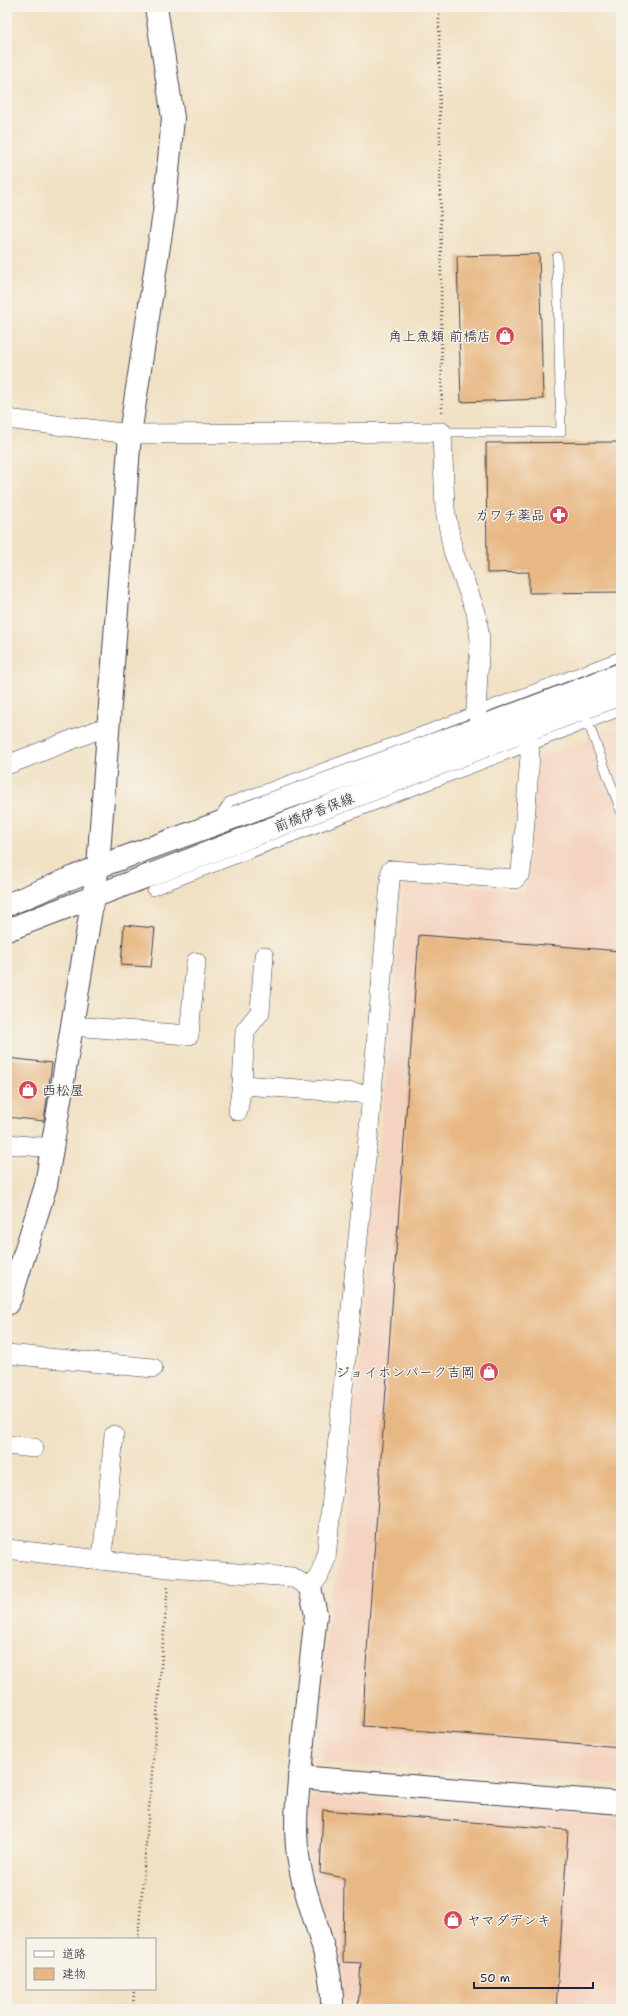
<svg xmlns="http://www.w3.org/2000/svg" width="628" height="2016" font-family="'Shantell Sans','Klee One',sans-serif">
<rect width="100%" height="100%" fill="#f7f3e8"/>
<filter id="ink" filterUnits="userSpaceOnUse"><feTurbulence type="fractalNoise" baseFrequency=".025" numOctaves="2"/><feDisplacementMap in="SourceGraphic" scale="8" xChannelSelector="R" yChannelSelector="G"/><feConvolveMatrix kernelMatrix="1 2 1 2 8 2 1 2 1" color-interpolation-filters="sRGB"/></filter>
<filter id="wash" filterUnits="userSpaceOnUse"><feTurbulence type="fractalNoise" baseFrequency=".012" numOctaves="4" result="noise"/><feDisplacementMap in="SourceGraphic" scale="16" xChannelSelector="R" yChannelSelector="G"/><feGaussianBlur stdDeviation="0.9" result="paint"/><feColorMatrix in="noise" values="0 0 0 0 0 0 0 0 0 0 0 0 0 0 0 0 0 1.4 0 .05"/><feComposite in="paint" operator="in"/></filter>
<g filter="url(#wash)">
<rect width="100%" height="100%" fill="#f1e1c4"/>
<!-- built -->
<g fill="#f4d3c0">
<polygon points="621,727 621,1784 324,1763 317,1748 331,1600 343,1548 372,1196 380,1140 405,884 408,879 525,892 539,758"/>
<polygon points="315,1796 621,1820 621,2009 344,2009 344,1973 336,1939 318,1898 307,1842 307,1805"/>
</g>
<g id="blocks">
<!-- building -->
<g fill="#e8b884">
<polygon points="539,254 543,399 461,402 457,256"/>
<polygon points="621,442 621,592 529,593 529,572 487,573 486,443"/>
<polygon points="124,925 155,928 151,967 121,965"/>
<polygon points="419,935 621,951 621,1747 363,1726 365,1678"/>
<polygon points="7,1058 52,1063 44,1121 7,1117"/>
<polygon points="323,1810 568,1830 556,2009 358,2009 361,1963 343,1962 344,1878 320,1873"/>
</g>
</g>
</g>
<g filter="url(#ink)">
<use href="#blocks" fill-opacity="0" stroke="#413f50" stroke-width="1"/>
<g fill="none" stroke-linecap="round" stroke-linejoin="round">
<defs>
<g id="service">
<polyline points="442,432 561,432 557,257"/>
<polyline points="586,717 621,811"/>
<polyline points="218,819 229,802 421,732 621,656"/>
<polyline points="152,891 621,711"/>
</g>
<g id="minor">
<polyline points="7,419 130,434 442,432 445,509 453,551 476,612 480,639 476,711 481,727"/>
<polyline points="7,765 97,730 109,728"/>
<polyline points="72,1026 189,1035 196,962"/>
<polyline points="242,1085 372,1094"/>
<polyline points="238,1111 242,1085 245,1031 260,1012 264,956"/>
<polyline points="7,1144 52,1148"/>
<polyline points="7,1354 153,1368"/>
<polyline points="7,1445 34,1448"/>
<polyline points="7,1549 169,1568 292,1577 310,1588 319,1576 326,1558 369,1128 391,870 515,879 521,872 530,756 527,729"/>
<polyline points="102,1560 114,1435"/>
</g>
<g id="tertiary">
<polyline points="7,1304 11,1297 46,1185 98,867 130,434 164,213 173,118 156,7"/>
<path d="M310,1588L316,1614C311,1660 306,1707 302,1753C299,1784 294,1815 297,1847C302,1902 334,1953 332,2009"/>
<polyline points="299,1777 621,1803"/>
</g>
<g id="primary">
<polyline points="7,905 98,867 481,727 621,674"/>
<polyline points="7,930 621,694"/>
</g>
</defs>
<!-- service casing -->
<use href="#service" stroke="#413f50" stroke-width="10"/>
<!-- minor casing -->
<use href="#minor" stroke="#413f50" stroke-width="20"/>
<!-- tertiary casing -->
<use href="#tertiary" stroke="#413f50" stroke-width="24"/>
<!-- primary casing -->
<use href="#primary" stroke="#413f50" stroke-width="24"/>
<!-- path -->
<g stroke="#413f50" stroke-width="2.5" stroke-dasharray="1 3" stroke-linecap="butt">
<polyline points="439,7 442,415"/>
<polyline points="138,1939 168,1584"/>
<polyline points="133,2009 134,1989"/>
</g>
<!-- service -->
<use href="#service" stroke="#fff" stroke-width="9"/>
<!-- minor -->
<use href="#minor" stroke="#fff" stroke-width="19"/>
<!-- tertiary -->
<use href="#tertiary" stroke="#fff" stroke-width="22"/>
<!-- primary -->
<use href="#primary" stroke="#fff" stroke-width="22"/>
</g>
</g>
<!-- icons -->
<defs>
<symbol id="shop-disc" viewBox="-11 -11 22 22"><circle r="9.5" fill="#d1495b" stroke="#f7f3e8"/><path d="M-5-2.5h2.3a2.7 3.5 0 0 1 5.4 0H5L5.5 6h-11ZM-1.5-2.5h3a1.5 2.3 0 0 0-3 0Z" fill="#fff"/></symbol>
<symbol id="pharmacy-disc" viewBox="-11 -11 22 22"><circle r="9.5" fill="#d1495b" stroke="#f7f3e8"/><path d="M-2-6h4v4h4v4h-4v4h-4v-4h-4v-4h4Z" fill="#fff"/></symbol>
</defs>
<g fill-rule="evenodd">
<use href="#shop-disc" x="494" y="325" width="22" height="22"/>
<use href="#pharmacy-disc" x="548" y="504" width="22" height="22"/>
<use href="#shop-disc" x="17" y="1079" width="22" height="22"/>
<use href="#shop-disc" x="478" y="1361" width="22" height="22"/>
<use href="#shop-disc" x="442" y="1909" width="22" height="22"/>
</g>
<g text-anchor="middle" stroke-width="3" stroke-linejoin="round" paint-order="stroke">
<!-- poi labels -->
<g font-size="14" fill="#22223b" stroke="#f7f3e8" text-anchor="end">
<text x="491" y="341">角上魚類 前橋店</text>
<text x="545" y="520">カワチ薬品</text>
<text x="42" y="1095" text-anchor="start">西松屋</text>
<text x="475" y="1377">ジョイホンパーク吉岡</text>
<text x="467" y="1925" text-anchor="start">ヤマダデンキ</text>
</g>
<!-- street labels -->
<g font-size="14" fill="#22223b" stroke="#f7f3e8">
<text transform="translate(314 812) rotate(-21)" y="5">前橋伊香保線</text>
</g>
</g>
<!-- margin -->
<rect width="628" height="2016" fill="none" stroke="#f7f3e8" stroke-width="24"/>
<!-- legend -->
<rect x="26" y="1938" width="130" height="52" fill="#f7f3e8" stroke="#a29fa3"/>
<rect x="34" y="1951" width="20" height="6" fill="#ffffff" stroke="#a29fa3"/>
<text x="62" y="1958" font-size="12" fill="#22223b">道路</text>
<rect x="34" y="1968" width="20" height="12" fill="#e8b884" stroke="#a29fa3"/>
<text x="62" y="1978" font-size="12" fill="#22223b">建物</text>
<!-- scale -->
<path d="M474 1982v6h119v-6" fill="none" stroke="#22223b" stroke-width="2"/>
<text x="480" y="1982" font-size="12" fill="#22223b" stroke="#f7f3e8" stroke-width="3" paint-order="stroke">50 m</text>
</svg>
